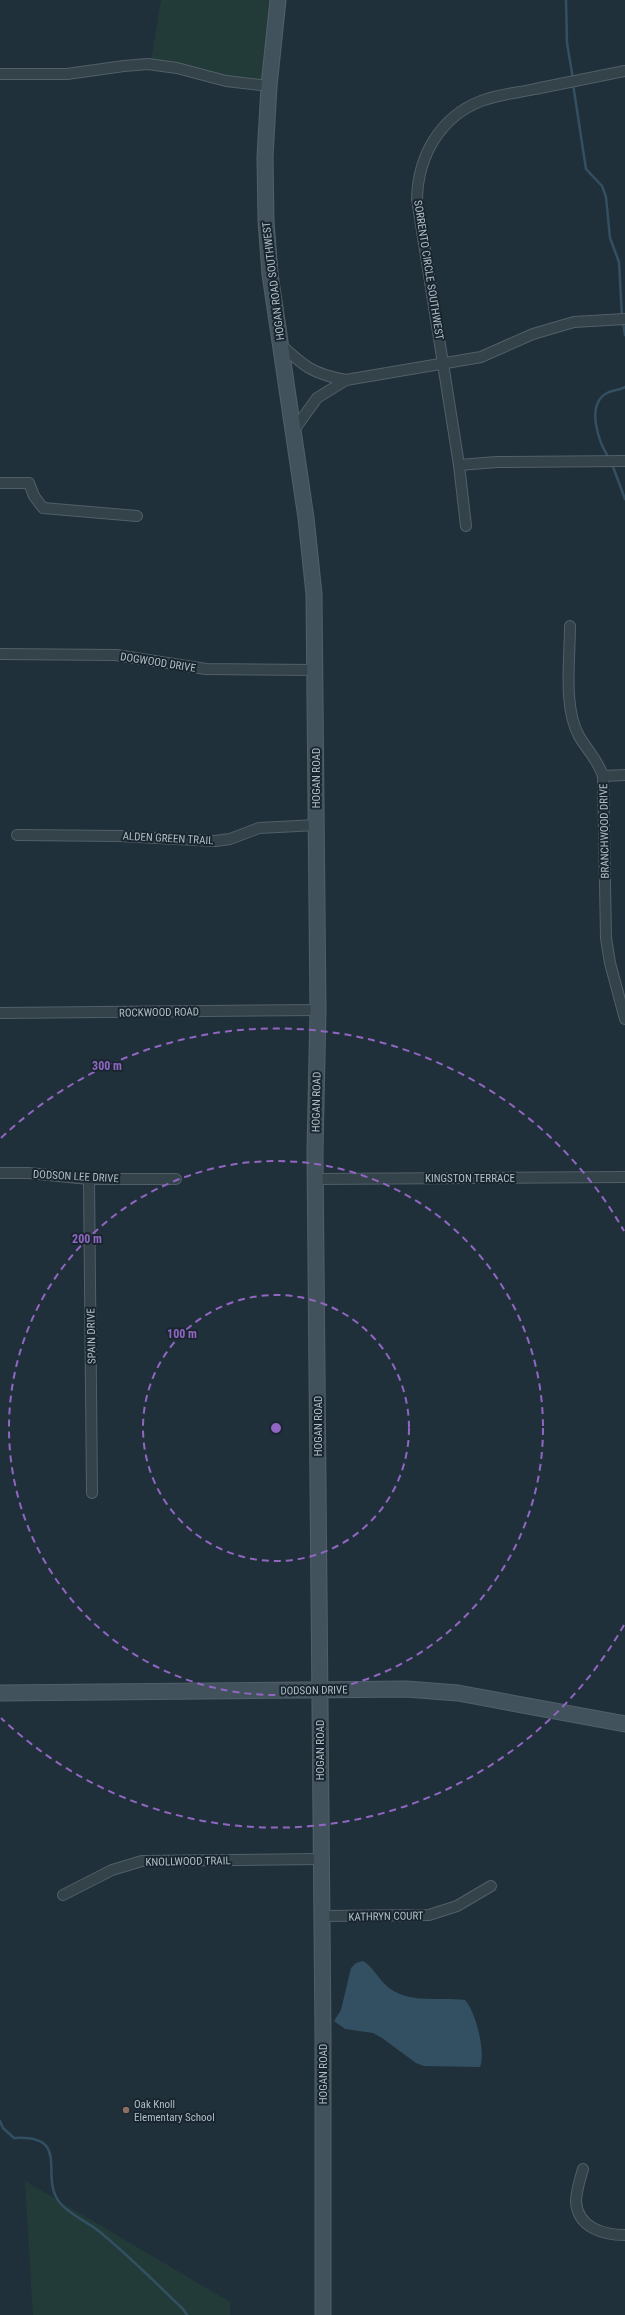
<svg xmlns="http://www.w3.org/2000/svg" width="625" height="2315" font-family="'Roboto Condensed',sans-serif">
<rect width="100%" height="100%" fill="#20303a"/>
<!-- green -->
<g fill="#223b39">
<polygon points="161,0 283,0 269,83 151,62"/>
<polygon points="25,2181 230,2302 230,2315 33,2315"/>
</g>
<!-- water -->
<path fill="#335062" d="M363,1961C374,1968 379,1980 389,1988C410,2004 440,1997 465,2000C476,2012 486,2053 480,2067L424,2066L416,2063L382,2038L373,2033L345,2029L334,2021L341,2010L351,1968L356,1963Z"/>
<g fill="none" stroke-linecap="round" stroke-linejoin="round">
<!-- stream -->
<g stroke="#335062" stroke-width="2.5">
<polyline points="566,0 567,43 573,79"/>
<polyline points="573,84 586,169 602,186 606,197 610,238 619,262 622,317"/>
<polyline points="623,322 625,335"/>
<path d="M609,458C599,443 585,405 607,393C613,390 620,390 625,387"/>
<polyline points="612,464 625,499"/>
<path d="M0,2121L3,2128L14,2138C73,2135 38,2176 60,2203C70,2215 88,2222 100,2232C129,2256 156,2283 183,2309L187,2315"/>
</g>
<defs>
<g id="street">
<polyline points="0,74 67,74 124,66 148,64 177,68 226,81 269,86"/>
<path d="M281,345C305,367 313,374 346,380L481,357L533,334L574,322L625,319"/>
<polyline points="294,430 317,398 346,380"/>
<polyline points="459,465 497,462 625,461"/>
<polyline points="0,483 29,483 34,496 43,508 137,516"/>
<path d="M466,526L459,465L417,199C418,156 440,117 481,101C498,94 518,93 535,89C565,83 595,77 625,71"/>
<path d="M570,626C570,659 563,707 579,736C587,750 598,760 603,776L606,938L610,963L625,1019"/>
<polyline points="0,654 116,655 206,669 316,670"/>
<polyline points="603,776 625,775"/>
<polyline points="17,835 120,836 215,841 230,839 259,828 317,825"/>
<polyline points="0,1013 318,1010"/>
<polyline points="0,1173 28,1173 89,1179 176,1179"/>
<polyline points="89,1179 92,1493"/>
<polyline points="315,1179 625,1177"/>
<polyline points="63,1895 112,1870 142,1861 321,1859"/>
<polyline points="322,1916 429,1915 457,1906 491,1886"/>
<path d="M583,2169C580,2179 576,2191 576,2202C578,2228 604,2235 625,2235"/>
</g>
<g id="secondary">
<polyline points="278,0 269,86 265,157 266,221 270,274 306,518 314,594 318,1010 315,1152 323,2037 323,2315"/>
<polyline points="0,1693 406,1689 458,1693 625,1724"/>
</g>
</defs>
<!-- street casing -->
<use href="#street" stroke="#525f68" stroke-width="12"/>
<!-- secondary casing -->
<use href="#secondary" stroke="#525f68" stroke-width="17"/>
<!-- street -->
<use href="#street" stroke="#34424a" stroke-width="10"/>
<!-- secondary -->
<use href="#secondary" stroke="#42525d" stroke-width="15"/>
</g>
<!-- distance rings -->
<g fill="none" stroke="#9066c2" stroke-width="2" stroke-dasharray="7 5">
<circle cx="276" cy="1428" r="133"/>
<circle cx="276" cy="1428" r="267"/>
<path d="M624 1625A400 400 0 0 1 1 1718M1 1138A400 400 0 0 1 624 1231"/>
</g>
<!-- markers -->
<circle fill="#8d6e63" stroke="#19262f" stroke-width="1.5" cx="126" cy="2110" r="4"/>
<g text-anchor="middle" stroke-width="4" stroke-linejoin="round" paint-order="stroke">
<!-- street labels -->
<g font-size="11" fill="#afbdc6" stroke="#19262f">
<text transform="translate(429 270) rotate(81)" y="4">SORRENTO CIRCLE SOUTHWEST</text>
<text transform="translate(273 281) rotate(-97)" y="4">HOGAN ROAD SOUTHWEST</text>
<text transform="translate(158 662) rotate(9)" y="4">DOGWOOD DRIVE</text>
<text transform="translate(316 778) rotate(-90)" y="4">HOGAN ROAD</text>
<text transform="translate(604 831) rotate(-91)" y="4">BRANCHWOOD DRIVE</text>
<text transform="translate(168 838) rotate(3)" y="4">ALDEN GREEN TRAIL</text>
<text transform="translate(159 1012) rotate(-1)" y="4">ROCKWOOD ROAD</text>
<text transform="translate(316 1102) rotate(-89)" y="4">HOGAN ROAD</text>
<text transform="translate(76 1176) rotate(3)" y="4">DODSON LEE DRIVE</text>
<text x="470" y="1182">KINGSTON TERRACE</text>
<text transform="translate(91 1336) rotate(-91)" y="4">SPAIN DRIVE</text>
<text transform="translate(318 1426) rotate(-90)" y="4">HOGAN ROAD</text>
<text transform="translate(314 1690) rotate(-1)" y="4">DODSON DRIVE</text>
<text transform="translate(320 1750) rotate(-90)" y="4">HOGAN ROAD</text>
<text transform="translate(188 1861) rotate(-1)" y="4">KNOLLWOOD TRAIL</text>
<text transform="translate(386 1916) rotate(-1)" y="4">KATHRYN COURT</text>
<text transform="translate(323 2074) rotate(-90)" y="4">HOGAN ROAD</text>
</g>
<!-- poi labels -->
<g font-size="11" fill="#afbdc6" stroke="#19262f" text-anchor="start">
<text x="134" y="2108">Oak Knoll<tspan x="134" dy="13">Elementary School</tspan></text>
</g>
</g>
<circle cx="276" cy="1428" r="6" fill="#9066c2" stroke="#19262f" stroke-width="2"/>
<g font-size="12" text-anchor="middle" font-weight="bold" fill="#9066c2" stroke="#19262f" stroke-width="4" stroke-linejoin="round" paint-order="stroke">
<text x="107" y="1070">300 m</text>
<text x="87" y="1243">200 m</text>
<text x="182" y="1338">100 m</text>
</g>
</svg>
